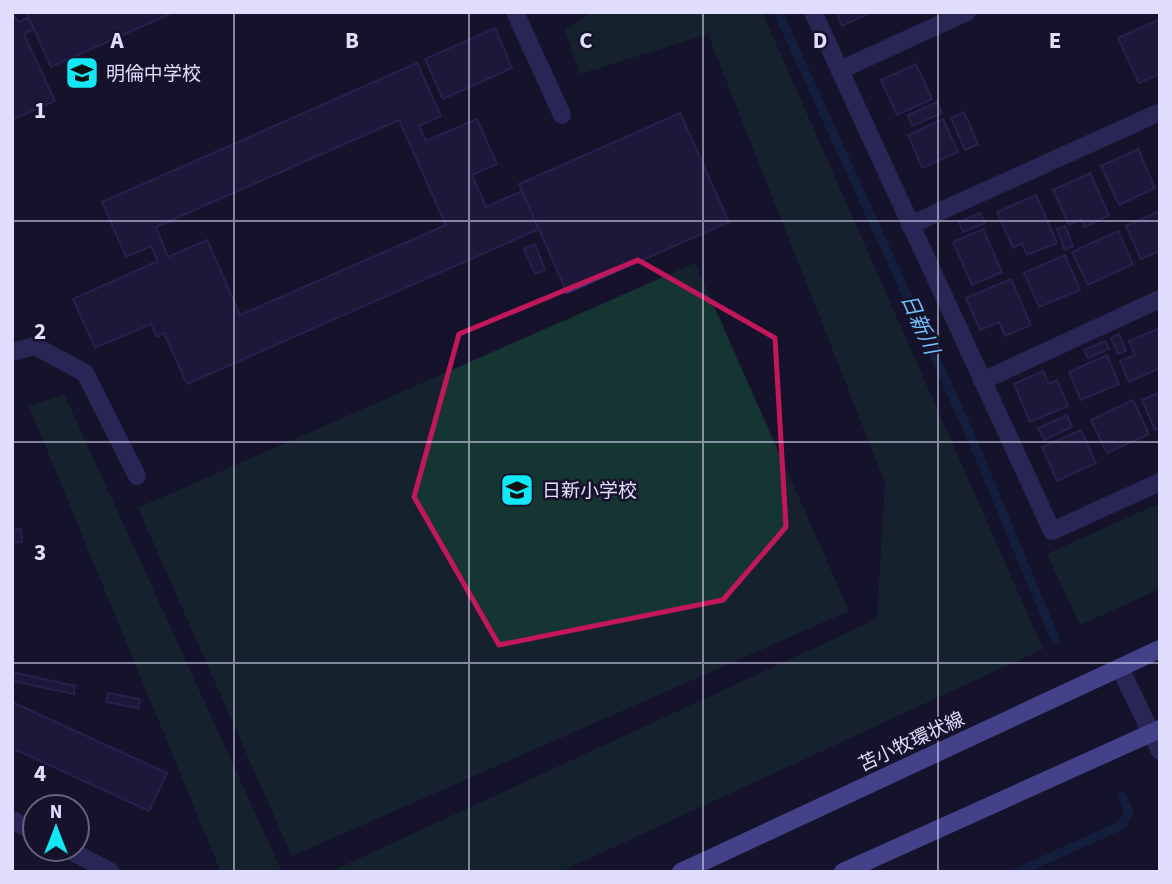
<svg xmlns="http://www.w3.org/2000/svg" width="1172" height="884" font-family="'Source Sans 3','Noto Sans JP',sans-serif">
<rect width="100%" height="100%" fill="#16122b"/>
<!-- green -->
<g fill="#153532">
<polygon points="592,12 762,12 1043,649 560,872 330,872 877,619 885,482 708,34 580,74 565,30"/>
<polygon points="695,263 849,611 292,856 138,508"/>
<polygon points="64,394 282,872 221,872 29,406"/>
<polygon points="1160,503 1160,589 1080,625 1047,554"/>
</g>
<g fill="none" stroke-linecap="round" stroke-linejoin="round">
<!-- stream -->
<g stroke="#112b50" stroke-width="9">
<polyline points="778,12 969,432 1055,639"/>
<polyline points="1018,872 1122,825 1129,812 1122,796"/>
</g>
</g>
<!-- building -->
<g fill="#261f4b" stroke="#3d3276" stroke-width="2" fill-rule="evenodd">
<polygon points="12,12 18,22 28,18 34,29 24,34 55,101 12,120"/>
<polygon points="26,12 174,12 51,67"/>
<polygon points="836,12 872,12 842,26"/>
<polygon points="1160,19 1160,74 1139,83 1118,38"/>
<polygon points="495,28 512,68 443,99 425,59"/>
<path d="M417,63L441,116L419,126L426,141L477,119L497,164L472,175L486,207L522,191L539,229L187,384L164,333L157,337L151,324L95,348L73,299L158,261L151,246L126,257L102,202ZM399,120L446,225L240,315L207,240L168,257L156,227Z"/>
<polygon points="916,64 932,99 897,115 881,80"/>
<polygon points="937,102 942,113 912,126 908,115"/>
<polygon points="964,112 978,144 965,150 951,118"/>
<polygon points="680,113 729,222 567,293 519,184"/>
<polygon points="943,119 958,152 922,168 908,135"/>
<polygon points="1138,149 1155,188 1119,205 1101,166"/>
<polygon points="1090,173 1109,215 1085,227 1081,219 1069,225 1053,190"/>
<polygon points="1036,195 1057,243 1027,255 1022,243 1013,248 997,212"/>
<polygon points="1160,211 1160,251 1141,259 1126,226"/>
<polygon points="980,213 985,223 963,232 959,222"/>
<polygon points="1065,226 1073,246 1065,250 1057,229"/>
<polygon points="983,229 1002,272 972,285 953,242"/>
<polygon points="1118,231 1133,264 1088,285 1072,252"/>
<polygon points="535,244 545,270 535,274 524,249"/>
<polygon points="1065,255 1080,290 1039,307 1024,273"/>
<polygon points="1011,279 1031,325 1005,336 999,322 980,330 966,298"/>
<polygon points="1160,328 1160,368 1129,382 1120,361 1135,355 1129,341"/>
<polygon points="1119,334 1126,351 1118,354 1111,338"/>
<polygon points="1105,341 1109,349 1088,358 1084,350"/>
<polygon points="1107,355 1119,384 1081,400 1069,372"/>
<polygon points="1043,371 1049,384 1057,380 1068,406 1030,422 1014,384"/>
<polygon points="1160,392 1160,428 1155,430 1142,400"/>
<polygon points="1133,400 1149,434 1107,453 1091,420"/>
<polygon points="1067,415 1072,427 1044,440 1038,428"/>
<polygon points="1081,430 1096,463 1057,481 1042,447"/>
<polygon points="21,529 22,542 12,543 12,530"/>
<polygon points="12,672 75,686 74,694 12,681"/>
<polygon points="108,693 140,699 138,708 106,702"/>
<polygon points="12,702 167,773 149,811 12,748"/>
</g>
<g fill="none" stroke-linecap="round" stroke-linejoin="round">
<!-- service -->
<g stroke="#403f88" stroke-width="18">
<polyline points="12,352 35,346 85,373 137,476"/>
<polyline points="12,820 35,832"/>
<polyline points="67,849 111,872"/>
</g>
<!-- minor -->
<g stroke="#403f88" stroke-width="18">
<polyline points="813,12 1052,531 1160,482"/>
<polyline points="840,70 967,12"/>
<polyline points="910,225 1160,112"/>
<polyline points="982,381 1160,299"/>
<polyline points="1120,668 1160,751"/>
</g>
<!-- tertiary -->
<polyline stroke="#403f88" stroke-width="18" points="515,12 562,115"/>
<!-- secondary -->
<g stroke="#787afa" stroke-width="18">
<polyline points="681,872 1160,649"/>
<polyline points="843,872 1160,729"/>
</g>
</g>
<!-- marked area -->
<path d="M0 0H1172V884H0ZM638,260L775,338L786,527L723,600L499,645L414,497L459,334Z" fill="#16122b" fill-opacity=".55" fill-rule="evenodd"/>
<path fill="none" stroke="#c2185b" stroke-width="5" stroke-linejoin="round" d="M638,260L775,338L786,527L723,600L499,645L414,497L459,334Z"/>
<!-- grid -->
<path fill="none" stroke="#e0ddfe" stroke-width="2" stroke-opacity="0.55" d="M234,12V872M469,12V872M703,12V872M938,12V872M12,221H1160M12,442H1160M12,663H1160"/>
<!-- icons -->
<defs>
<symbol id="school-square" viewBox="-11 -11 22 22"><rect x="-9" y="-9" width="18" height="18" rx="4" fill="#12e7f6" stroke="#16122b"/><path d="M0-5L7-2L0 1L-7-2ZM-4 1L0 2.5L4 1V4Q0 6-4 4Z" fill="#111"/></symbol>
</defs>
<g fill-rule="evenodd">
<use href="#school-square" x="63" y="54" width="38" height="38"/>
<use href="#school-square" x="498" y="471" width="38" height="38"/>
</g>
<g text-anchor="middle" stroke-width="5" stroke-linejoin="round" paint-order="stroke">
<!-- poi labels -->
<g font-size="19" fill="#e0ddfe" stroke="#16122b" text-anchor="start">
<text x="106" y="80">明倫中学校</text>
<text x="542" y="497">日新小学校</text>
</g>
<!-- street labels -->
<g font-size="19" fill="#e0ddfe" stroke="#16122b">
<text transform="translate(911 741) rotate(-25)" y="7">苫小牧環状線</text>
</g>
<!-- water labels -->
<g font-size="21" font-style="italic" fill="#70bff9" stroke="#16122b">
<text transform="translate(920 324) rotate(66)" y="7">日新川</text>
</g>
</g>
<g font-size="23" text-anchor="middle" font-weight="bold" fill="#e0ddfe" stroke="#16122b" stroke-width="5" stroke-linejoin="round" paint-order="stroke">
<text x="117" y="48">A</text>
<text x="352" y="48">B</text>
<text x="586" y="48">C</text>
<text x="820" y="48">D</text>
<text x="1055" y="48">E</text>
<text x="40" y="118">1</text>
<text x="40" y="339">2</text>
<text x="40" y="560">3</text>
<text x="40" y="781">4</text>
</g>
<!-- border -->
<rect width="1172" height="884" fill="none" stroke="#e0ddfe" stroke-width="28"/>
<!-- north arrow -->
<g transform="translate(56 828)"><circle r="33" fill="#16122b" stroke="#67637f" stroke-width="2"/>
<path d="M0-5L12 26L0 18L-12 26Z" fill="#12e7f6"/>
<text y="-10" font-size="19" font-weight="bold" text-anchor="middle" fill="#e0ddfe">N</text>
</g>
</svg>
